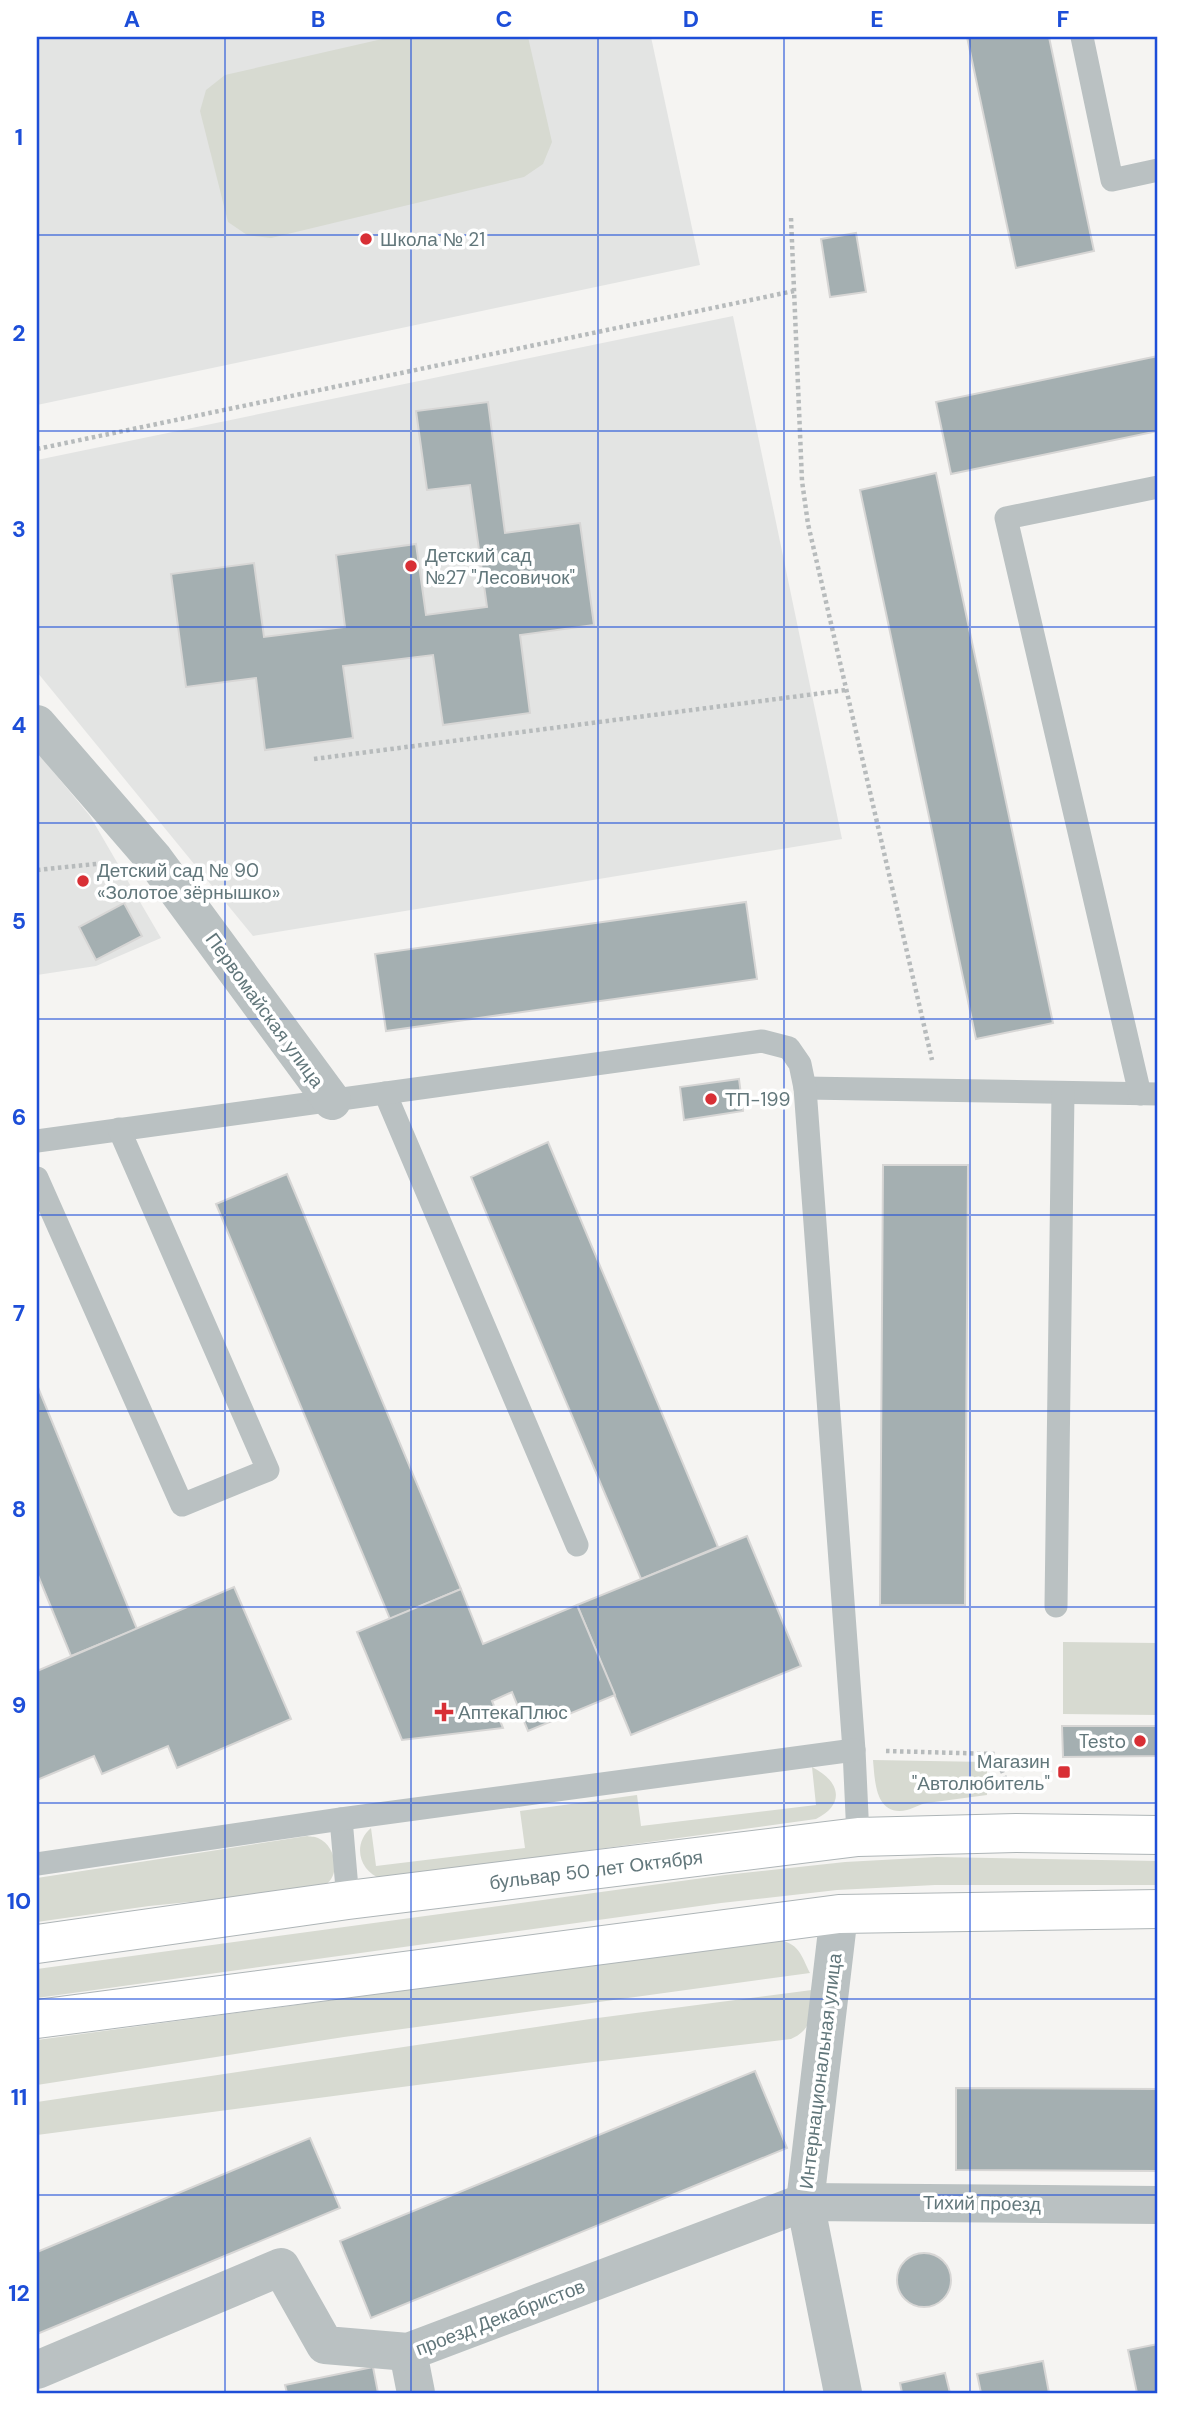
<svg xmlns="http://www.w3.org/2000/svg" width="1195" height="2430" font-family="'DM Sans',sans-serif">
<rect width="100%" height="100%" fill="#f5f4f2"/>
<!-- built -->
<g fill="#e3e4e3">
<polygon points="37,37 651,37 700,265 37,405"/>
<polygon points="733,316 842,839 253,936 37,672 37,460"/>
<polygon points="37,752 90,816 161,938 96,966 37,975"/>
</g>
<!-- green -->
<g fill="#d7dad1">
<polygon points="391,37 528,37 552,142 543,164 524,177 271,238 247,235 228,222 200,111 206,90 225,75"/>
<polygon points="1063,1642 1158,1643 1158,1715 1063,1714"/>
<path d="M873,1760L987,1762V1795C967,1798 947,1800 927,1803C920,1804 914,1808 907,1810C875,1817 875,1781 873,1760Z"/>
<path d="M812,1767C840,1781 846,1804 816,1819L382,1879C359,1872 352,1844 371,1828L376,1866L525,1848L520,1811L637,1795L641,1826L816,1805Z"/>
<path d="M307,1836C310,1837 314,1836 318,1838C335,1845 342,1874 325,1885C319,1888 309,1889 303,1891L149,1906L37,1922V1878Z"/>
<polygon points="937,1857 1158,1861 1158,1885 935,1885 837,1890 721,1903 37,1998 37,1969 725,1875 845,1862"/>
<path d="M776,1940C799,1942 801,1955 810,1973L344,2037L37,2085V2040Z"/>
<path d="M812,1990C810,2013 815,2028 791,2039L585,2063L37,2135V2102L590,2019Z"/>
</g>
<!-- building -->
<g fill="#a4afb1" stroke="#d7d6d5" stroke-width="2">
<polygon points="967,37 1049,37 1094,251 1016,268"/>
<polygon points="856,233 866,292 830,297 821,239"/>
<polygon points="1158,356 1158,431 951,474 936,402"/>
<polygon points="488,402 505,533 580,523 594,625 520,635 530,713 443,725 433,655 343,666 353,738 265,750 256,678 186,687 171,574 254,563 264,637 345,627 336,555 416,544 426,615 487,607 470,485 427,490 416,411"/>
<polygon points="936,473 1053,1023 976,1039 860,490"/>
<polygon points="746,902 757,979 386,1031 375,954"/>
<polygon points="124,903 142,936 96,960 79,927"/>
<polygon points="739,1079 743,1111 684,1120 680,1087"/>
<polygon points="548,1142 718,1547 641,1579 471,1177"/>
<polygon points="883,1165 968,1165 965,1605 880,1605"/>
<polygon points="287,1174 461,1589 390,1619 216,1204"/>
<polygon points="37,1385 137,1629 71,1656 37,1573"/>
<polygon points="747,1536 801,1666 631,1735 577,1605"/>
<polygon points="234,1587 291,1719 177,1768 168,1746 102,1774 94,1756 37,1780 37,1671"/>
<polygon points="461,1589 483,1644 577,1605 615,1695 528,1731 512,1692 492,1701 503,1728 402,1740 357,1632"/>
<polygon points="1062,1726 1158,1726 1158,1756 1063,1757"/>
<polygon points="755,2071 787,2148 371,2318 340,2241"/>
<polygon points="956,2088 1158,2089 1158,2171 956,2170"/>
<polygon points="310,2138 340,2208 37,2334 37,2252"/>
<circle cx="924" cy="2280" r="27"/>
<polygon points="1158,2344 1158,2393 1137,2393 1128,2350"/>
<polygon points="1043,2361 1049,2393 981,2393 977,2374"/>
<polygon points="373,2367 378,2393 287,2393 285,2385"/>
<polygon points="945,2373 950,2393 902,2393 900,2383"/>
</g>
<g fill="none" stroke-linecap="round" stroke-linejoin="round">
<defs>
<g id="primary">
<path id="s1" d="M37,1944L348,1900L858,1837L1016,1833L1158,1835"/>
<polyline points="37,2019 839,1914 1158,1909"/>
</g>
</defs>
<!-- primary casing -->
<use href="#primary" stroke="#aeb5b7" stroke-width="40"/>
<!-- path -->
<g stroke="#b7bbbc" stroke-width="4.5" stroke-dasharray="3.5 3.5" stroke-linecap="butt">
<polyline points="791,218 802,481 808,524 932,1060"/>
<polyline points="37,449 794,291"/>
<polyline points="314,759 846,690"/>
<polyline points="37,870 105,863"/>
<polyline points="886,1751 995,1754 1010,1790 1015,1790"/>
</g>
<!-- lane -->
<g stroke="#bac1c2" stroke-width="23">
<polyline points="1082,37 1112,180 1158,170"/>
<polyline points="805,1088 1158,1094"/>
<polyline points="385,1093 577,1545"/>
<polyline points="1140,1094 1006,518 1158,487"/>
<polyline points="37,1141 762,1041 789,1048 800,1064 805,1088 854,1750 858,1837"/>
<polyline points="37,1178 182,1505 268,1470 119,1129"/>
<polyline points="1056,1606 1063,1093"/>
<polyline points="341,1819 348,1900"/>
<polyline points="37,1864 341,1819 854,1750"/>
</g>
<!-- street -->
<g stroke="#bac1c2" stroke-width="38">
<polyline points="37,724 154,859 332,1101"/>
<polyline points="839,1914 805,2202 843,2393"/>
<polyline points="408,2352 416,2393"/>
<polyline points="37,2370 281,2267 325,2345 408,2352 805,2202 1158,2205"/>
</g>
<!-- primary -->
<use href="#primary" stroke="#fff" stroke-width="38"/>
</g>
<!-- grid -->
<path fill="none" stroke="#1d4ed8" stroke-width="2" stroke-opacity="0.55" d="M225,37V2393M411,37V2393M598,37V2393M784,37V2393M970,37V2393M37,235H1158M37,431H1158M37,627H1158M37,823H1158M37,1019H1158M37,1215H1158M37,1411H1158M37,1607H1158M37,1803H1158M37,1999H1158M37,2195H1158"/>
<!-- markers -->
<g fill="#d82f35" stroke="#fff" stroke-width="2.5">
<circle cx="366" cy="239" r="7"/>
<circle cx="411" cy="566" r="7"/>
<circle cx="83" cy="881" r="7"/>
<circle cx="711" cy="1099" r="7"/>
<path d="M440.5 1701.5h7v7h7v7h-7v7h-7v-7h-7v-7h7z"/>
<circle cx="1140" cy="1741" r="7"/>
<rect x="1057" y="1765" width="14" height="14" rx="3.5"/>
</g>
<g text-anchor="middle" stroke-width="7" stroke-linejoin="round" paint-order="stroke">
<!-- poi labels -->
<g font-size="19" fill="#62777b" stroke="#fff" text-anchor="start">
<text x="380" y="246">Школа № 21</text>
<text x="425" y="562">Детский сад<tspan x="425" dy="22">№27 "Лесовичок"</tspan></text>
<text x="97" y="877">Детский сад № 90<tspan x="97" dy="22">«Золотое зёрнышко»</tspan></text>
<text x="725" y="1106">ТП-199</text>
<text x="458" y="1719">АптекаПлюс</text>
<text x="1126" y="1748" text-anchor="end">Testo</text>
<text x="1050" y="1768" text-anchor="end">Магазин<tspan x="1050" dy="22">"Автолюбитель"</tspan></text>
</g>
<!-- street labels -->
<g font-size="19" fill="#62777b" stroke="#fff">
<text transform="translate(265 1010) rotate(54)" y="7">Первомайская улица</text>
<text dy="7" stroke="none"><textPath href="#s1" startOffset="564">бульвар 50 лет Октября</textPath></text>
<text transform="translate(820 2071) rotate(-83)" y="7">Интернациональная улица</text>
<text transform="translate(982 2203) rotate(1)" y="7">Тихий проезд</text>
<text transform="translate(500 2317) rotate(-21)" y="7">проезд Декабристов</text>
</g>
</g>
<!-- border -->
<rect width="1195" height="2430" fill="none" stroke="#ffffff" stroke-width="77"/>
<rect x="38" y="38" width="1118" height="2354" fill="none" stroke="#1d4ed8" stroke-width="2.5"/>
<g font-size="23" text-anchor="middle" font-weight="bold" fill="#1d4ed8">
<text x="132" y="27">A</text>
<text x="318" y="27">B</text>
<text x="504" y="27">C</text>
<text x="691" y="27">D</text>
<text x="877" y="27">E</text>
<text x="1063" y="27">F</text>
<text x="19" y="145">1</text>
<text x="19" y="341">2</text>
<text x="19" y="537">3</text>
<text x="19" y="733">4</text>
<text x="19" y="929">5</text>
<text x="19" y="1125">6</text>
<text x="19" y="1321">7</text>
<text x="19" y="1517">8</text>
<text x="19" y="1713">9</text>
<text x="19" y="1909">10</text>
<text x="19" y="2105">11</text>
<text x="19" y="2301">12</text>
</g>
</svg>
